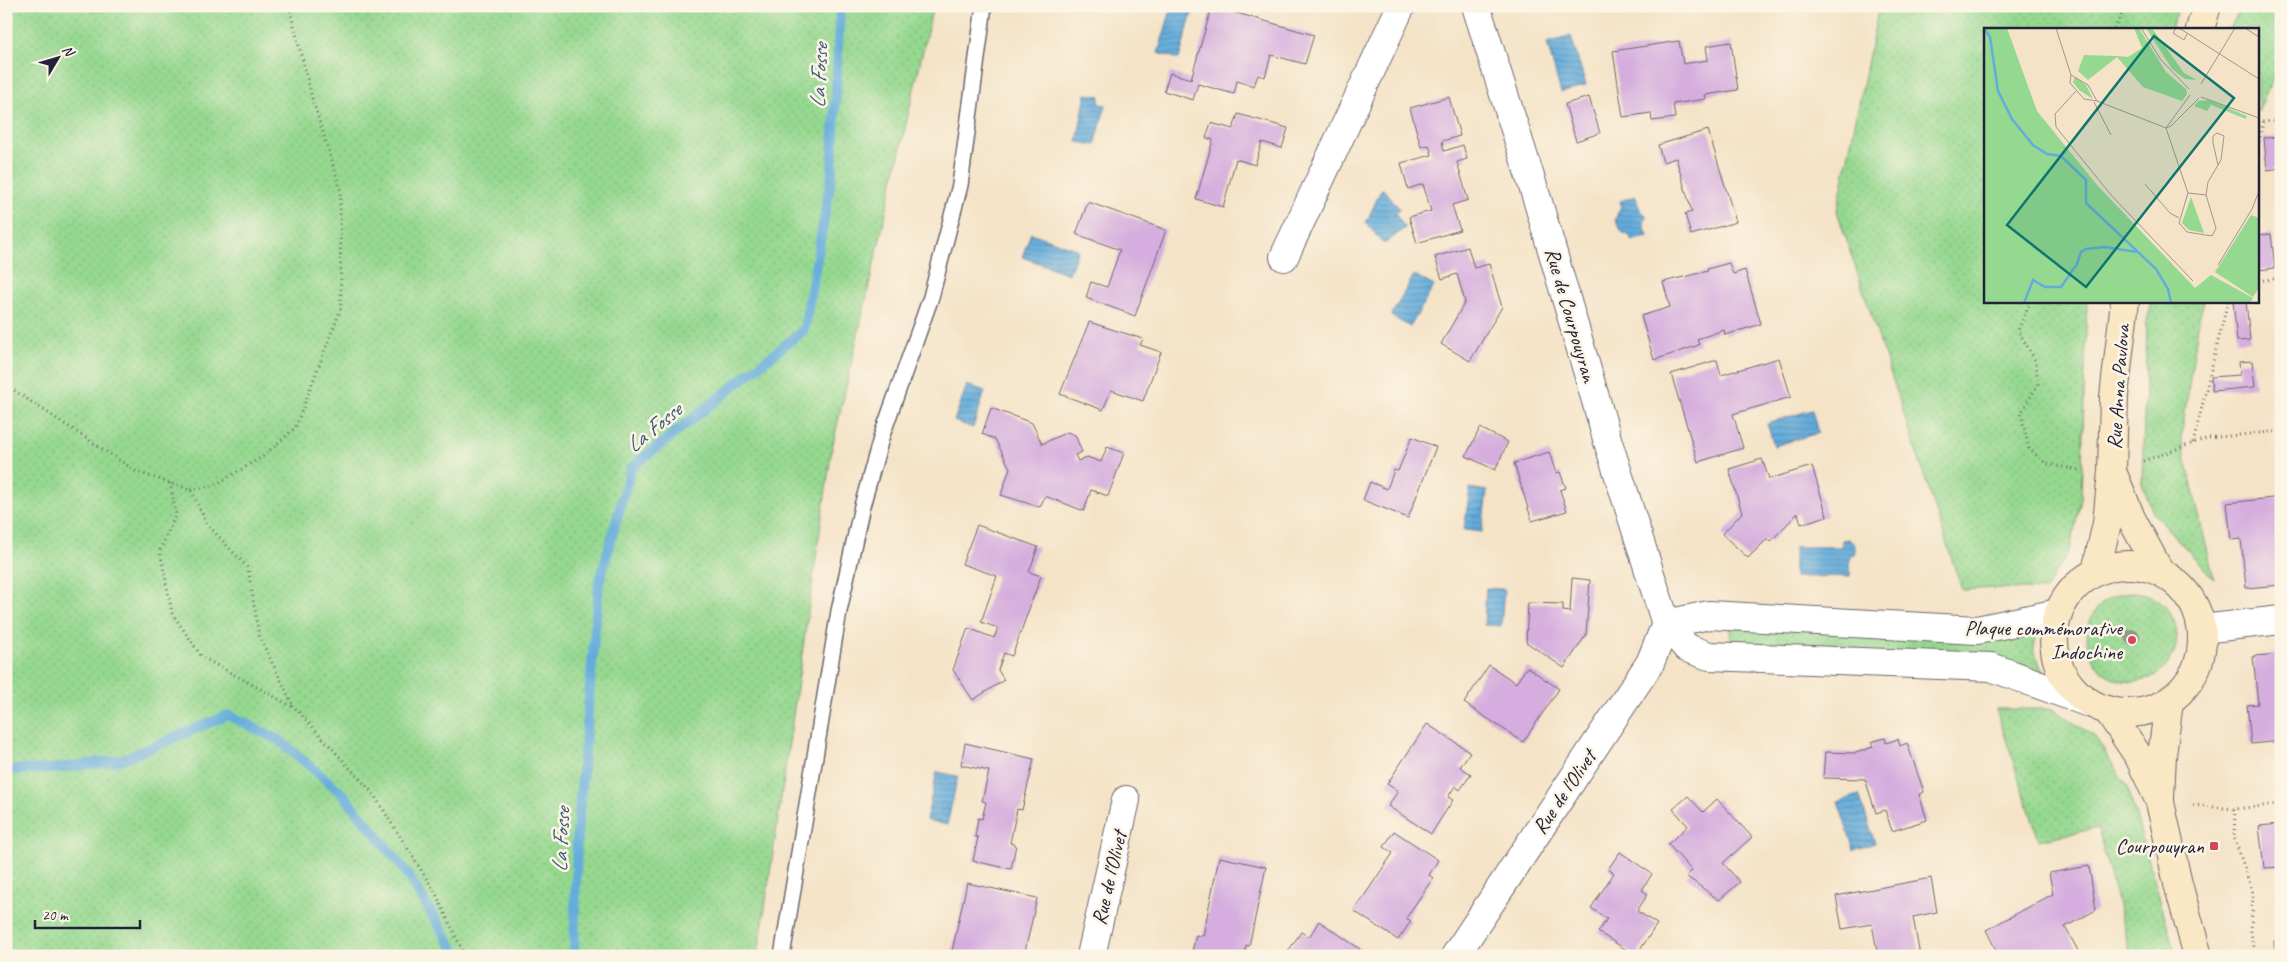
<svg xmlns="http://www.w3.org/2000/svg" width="2287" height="962" font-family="Caveat,sans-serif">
<defs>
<pattern id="grass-dots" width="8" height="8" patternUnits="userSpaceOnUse" patternTransform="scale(1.25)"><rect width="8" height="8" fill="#95d88f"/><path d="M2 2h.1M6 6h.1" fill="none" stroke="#80b97c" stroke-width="1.8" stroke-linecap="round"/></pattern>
<pattern id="water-rules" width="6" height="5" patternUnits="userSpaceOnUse" patternTransform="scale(1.25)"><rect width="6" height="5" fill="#63acdb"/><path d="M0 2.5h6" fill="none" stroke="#518cb3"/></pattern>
</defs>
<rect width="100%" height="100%" fill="#fcf5e5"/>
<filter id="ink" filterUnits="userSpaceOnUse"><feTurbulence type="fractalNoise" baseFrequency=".02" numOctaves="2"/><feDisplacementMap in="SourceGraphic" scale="10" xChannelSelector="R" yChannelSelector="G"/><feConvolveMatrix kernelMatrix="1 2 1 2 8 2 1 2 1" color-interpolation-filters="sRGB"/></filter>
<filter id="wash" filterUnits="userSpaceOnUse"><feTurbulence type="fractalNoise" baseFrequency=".0096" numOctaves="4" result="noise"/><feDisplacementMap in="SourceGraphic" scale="20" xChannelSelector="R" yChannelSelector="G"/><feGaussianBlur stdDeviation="1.12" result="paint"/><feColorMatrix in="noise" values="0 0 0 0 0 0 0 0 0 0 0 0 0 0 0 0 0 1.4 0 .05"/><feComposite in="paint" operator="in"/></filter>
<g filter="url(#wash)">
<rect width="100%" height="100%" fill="#f4e3c7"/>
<!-- grass -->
<g fill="url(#grass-dots)" stroke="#5c7d65">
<polygon points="6,6 933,6 832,448 758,956 6,956"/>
<polygon points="1879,6 2180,6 2170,29 1986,29 1986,301 2087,301 2081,499 2070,549 2045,590 1995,588 1962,590 1837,211"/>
<polygon points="2241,6 2281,6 2281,60 2258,112 2258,29 2230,29"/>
<polygon points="2152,301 2204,301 2199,319 2181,439 2214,579 2153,513 2142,483 2147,321"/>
<circle cx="2132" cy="637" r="45"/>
<polygon points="1730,628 2035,630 2034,650 2043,673 1731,649"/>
<polygon points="1996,709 2053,709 2095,737 2128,788 2176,956 2131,956 2098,828 2039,840"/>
</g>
<!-- water -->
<g fill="url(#water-rules)" stroke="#42678b">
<polygon points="1172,6 1194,6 1179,59 1158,53"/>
<polygon points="1571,36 1586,85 1561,93 1547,43"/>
<polygon points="1086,94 1100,96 1099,104 1106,105 1095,145 1077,142"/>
<polygon points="1383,189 1399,208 1396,214 1405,228 1386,243 1383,243 1366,223 1381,190"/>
<polygon points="1636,196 1639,208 1646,215 1644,224 1648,236 1632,241 1630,236 1623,233 1615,220 1621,206 1620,201"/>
<polygon points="1031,233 1078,250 1069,274 1022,257"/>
<polygon points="1414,275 1434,286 1410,327 1391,316"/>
<polygon points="967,385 985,391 973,428 954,421"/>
<polygon points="1812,410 1818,433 1774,446 1767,423"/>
<polygon points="1470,488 1487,491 1482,532 1464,530"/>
<polygon points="1848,539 1855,544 1855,555 1850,556 1850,576 1794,577 1794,547 1841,547 1842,540"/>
<polygon points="1486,588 1504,589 1501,626 1484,625"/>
<polygon points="937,772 958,776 947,825 926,820"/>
<polygon points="1859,795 1875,843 1854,850 1838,802"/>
</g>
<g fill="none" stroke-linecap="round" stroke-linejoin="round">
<!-- stream -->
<g stroke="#63acdb" stroke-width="10">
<polyline points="6,770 52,769 121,760 228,715 279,740 343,794 404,869 458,956"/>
<polyline points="574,956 577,835 599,583 631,468 804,330 832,175 840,6"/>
</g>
</g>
<g id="blocks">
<!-- building -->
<g fill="#d5adde">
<polygon points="1212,6 1314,35 1305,64 1271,55 1265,77 1258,75 1254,86 1237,81 1234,94 1198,84 1193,100 1164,91 1170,73 1191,79"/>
<polygon points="1679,41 1683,64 1708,60 1706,46 1731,42 1738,90 1705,95 1706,99 1673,104 1675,118 1652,121 1651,113 1623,117 1613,51"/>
<polygon points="1449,97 1460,136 1442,141 1444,151 1463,145 1467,159 1457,162 1468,200 1452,205 1460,230 1417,243 1409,217 1431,211 1423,184 1408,189 1401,163 1432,155 1429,145 1421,147 1410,108"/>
<polygon points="1589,97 1600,133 1576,141 1565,104"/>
<polygon points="1238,114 1288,128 1282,148 1262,142 1255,165 1236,159 1223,207 1196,199 1213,140 1206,138 1211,123 1233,129"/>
<polygon points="1708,130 1736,222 1691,235 1685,214 1692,212 1676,158 1663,162 1658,145"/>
<polygon points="2281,137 2281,168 2267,170 2264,138"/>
<polygon points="1088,202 1166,230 1135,316 1086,298 1091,282 1107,287 1120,250 1076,234"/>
<polygon points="2271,234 2275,268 2259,270 2258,236"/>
<polygon points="1468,247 1474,268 1489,264 1502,307 1470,361 1441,344 1465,302 1457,274 1442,279 1435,257"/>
<polygon points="1729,263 1733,274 1745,270 1761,324 1725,335 1724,330 1697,339 1699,345 1654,360 1641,316 1670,307 1663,282 1708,271 1707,269"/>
<polygon points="2233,301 2246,301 2250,340 2237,341"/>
<polygon points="1089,322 1143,339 1140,345 1161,352 1143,401 1111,390 1103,410 1060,394"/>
<polygon points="1779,358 1791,397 1733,414 1743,448 1698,462 1671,374 1717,360 1721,375"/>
<polygon points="2252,361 2255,387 2212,391 2211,377 2240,375 2239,362"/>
<polygon points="991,408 1032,423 1042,444 1067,432 1075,435 1082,452 1075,455 1078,461 1087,457 1101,462 1107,447 1124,453 1108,496 1091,490 1084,511 1045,496 1040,507 1001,495 1010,468 995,439 982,434"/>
<polygon points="1480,428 1508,442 1495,470 1466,456"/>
<polygon points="1412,437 1436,447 1408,518 1363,500 1370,482 1387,489 1394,470 1398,471"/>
<polygon points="1549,452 1556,473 1560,472 1566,488 1560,490 1567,511 1532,521 1514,463"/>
<polygon points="1762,459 1769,479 1812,466 1827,516 1801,524 1798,513 1770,542 1767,539 1748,558 1722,534 1742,513 1729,469"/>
<polygon points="2281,497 2281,585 2246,588 2241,539 2231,540 2227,503"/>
<polygon points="977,525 1038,547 1029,572 1041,576 1012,656 1004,653 998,670 1004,680 973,700 953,670 968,628 994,638 998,628 981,622 997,576 962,564"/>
<polygon points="1572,578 1590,580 1586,635 1564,668 1526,642 1528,603 1563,604 1563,611 1570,612"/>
<polygon points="2281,654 2281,741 2251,744 2247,705 2258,704 2253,656"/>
<polygon points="1489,665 1516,683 1527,667 1559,689 1523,742 1464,703"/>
<polygon points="1427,724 1470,752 1460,767 1471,774 1460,790 1455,786 1448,797 1453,800 1431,834 1388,806 1398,791 1387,784"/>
<polygon points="1885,738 1886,743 1898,739 1900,746 1907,743 1924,792 1919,794 1927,820 1892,831 1885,810 1876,813 1865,779 1823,778 1825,752 1856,753 1873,747 1871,742"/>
<polygon points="965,743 1034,759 1022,810 1017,809 1010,843 1016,845 1011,869 973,861 978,837 975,837 978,818 982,819 986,802 982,801 989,771 961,765"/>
<polygon points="1688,796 1703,812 1717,799 1752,837 1723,863 1740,882 1719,900 1686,876 1692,871 1668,844 1688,826 1673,809"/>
<polygon points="2281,824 2281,867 2264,868 2259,826"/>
<polygon points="1394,831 1438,860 1429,875 1433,878 1406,918 1411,921 1398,940 1354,911 1393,853 1384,847"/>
<polygon points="1620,852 1652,874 1642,890 1648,894 1637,911 1657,924 1636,956 1598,932 1607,919 1591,908 1614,873 1608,869"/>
<polygon points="1219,857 1266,867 1249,946 1246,945 1244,956 1184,956 1185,951 1192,952 1196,935 1203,936"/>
<polygon points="2089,866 2096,910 2065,927 2081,956 2020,956 2018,951 2009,956 1999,956 1986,930 2053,894 2049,873"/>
<polygon points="1931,878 1937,912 1913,917 1920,956 1878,956 1872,924 1842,929 1836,896"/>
<polygon points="967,883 1037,898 1024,956 951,956"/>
<polygon points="1319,921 1360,949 1355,956 1285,956 1301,932 1309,937"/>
<polygon points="2274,941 2281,941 2281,954 2275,954"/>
</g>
</g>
</g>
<g filter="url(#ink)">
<use href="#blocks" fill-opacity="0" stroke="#6c666c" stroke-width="1"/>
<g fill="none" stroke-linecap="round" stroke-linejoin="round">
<defs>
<polyline id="lane" points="782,956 839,611 862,506 882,435 931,297 960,185 984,6"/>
<g id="street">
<polyline points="1476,6 1538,202 1608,442 1666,624 1687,648 1709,656 1991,667 2089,703"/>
<polyline points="1284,257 1401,6"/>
<polyline points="1666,624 1709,615 1977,630 2058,613"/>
<polyline points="2202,629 2281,620"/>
<polyline points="1091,956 1126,800"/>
<polyline points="1455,956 1650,663 1666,624"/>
</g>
<g id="secondary">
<polyline points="2200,29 2207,6"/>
<polyline points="2114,476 2131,518 2160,572"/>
<circle cx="2128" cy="639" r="74"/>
<polyline points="2096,571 2107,523 2112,472 2114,396 2125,301"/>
<polyline points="2109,712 2139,757 2160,802 2178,884 2198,956"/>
<polyline points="2160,798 2162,755 2169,702"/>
</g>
</defs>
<!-- lane casing -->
<use href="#lane" stroke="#6c666c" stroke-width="18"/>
<!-- street casing -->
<use href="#street" stroke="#6c666c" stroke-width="30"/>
<!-- secondary casing -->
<use href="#secondary" stroke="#6c666c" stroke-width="30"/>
<!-- path -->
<g stroke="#6c666c" stroke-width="3" stroke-dasharray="1 4" stroke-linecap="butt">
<polyline points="2114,29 2126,6"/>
<polyline points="2258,147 2263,122 2281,120"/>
<polyline points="2258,281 2281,278"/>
<polyline points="2031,301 2018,330 2036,362 2038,384 2021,413 2029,449 2047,464 2079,470"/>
<polyline points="6,385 137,472 191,490 207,524 248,568 259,636 294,707"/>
<polyline points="2193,443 2228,301"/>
<polyline points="2143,461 2208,438 2281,431"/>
<polyline points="170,483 176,514 160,550 172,613 202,657 295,708 372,792 435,892 465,956"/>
<polyline points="191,490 215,485 262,457 295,428 341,308 340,187 312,98 289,6"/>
<polyline points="2193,805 2235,809 2281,804"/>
<polyline points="2235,809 2234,837 2253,893 2251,931 2254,956"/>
</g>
<!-- lane -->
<use href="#lane" stroke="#fff" stroke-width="15"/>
<!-- street -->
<use href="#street" stroke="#fff" stroke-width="28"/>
<!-- secondary -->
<use href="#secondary" stroke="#fae7c3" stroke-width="28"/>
</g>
<!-- trees -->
<circle fill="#939788" cx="2132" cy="637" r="8"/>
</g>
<!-- markers -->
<g fill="#d1495b" stroke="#fcf5e5" stroke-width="2">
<circle cx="2132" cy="640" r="5"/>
<rect x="2209" y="841" width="10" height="10" rx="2.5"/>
</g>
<g text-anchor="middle" stroke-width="5" stroke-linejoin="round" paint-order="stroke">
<!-- street labels -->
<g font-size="21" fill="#22223b" stroke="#fcf5e5">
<text transform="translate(1571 315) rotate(74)" y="7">Rue de Courpouyran</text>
<text transform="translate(2118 387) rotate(-86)" y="7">Rue Anna Pavlova</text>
<text transform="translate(1564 792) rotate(-56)" y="7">Rue de l'Olivet</text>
<text transform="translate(1109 878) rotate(-77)" y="7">Rue de l'Olivet</text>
</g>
<!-- poi labels -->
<g font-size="21" fill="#22223b" stroke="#fcf5e5" text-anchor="end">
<text x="2122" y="635">Plaque commémorative<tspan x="2122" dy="24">Indochine</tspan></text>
<text x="2204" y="853">Courpouyran</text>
</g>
<!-- water labels -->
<g font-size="22" font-style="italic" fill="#3c597b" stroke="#fcf5e5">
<text transform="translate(818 76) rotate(-87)" y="8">La Fosse</text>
<text transform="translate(653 427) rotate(-39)" y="8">La Fosse</text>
<text transform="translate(560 840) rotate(-87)" y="8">La Fosse</text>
</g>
</g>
<!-- overview -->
<g transform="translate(1984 28)">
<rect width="275" height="275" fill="#f4e3c7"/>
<path d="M0,0H23L53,83L113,157L211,260L227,247L269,270L266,275H0ZM150,0H155L182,44L202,61L203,66L198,73L159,59L133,29L104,52L94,43L100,27L133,28L144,29L158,20ZM162,0H168L200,45L213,52L201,51L188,41ZM91,49L102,57L109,71L95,62L89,54ZM225,72L263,88L262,91L227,77L223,83L210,78L214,73ZM207,169L220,205L205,202L198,195Z" fill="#95d88f"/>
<path d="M267,187L275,190V260L269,269L231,244Z" fill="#95d88f"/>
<path fill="none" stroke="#63acdb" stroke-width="2.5" d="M0,0L6,9L14,63L28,91L49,117L63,126L77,128L102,152V175L172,241L184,261L187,275M40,275L49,252L61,259H77L93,236L97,224L102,221L121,219L153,224"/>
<path fill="none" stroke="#a0968f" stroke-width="1" d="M72,0L87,47L86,55L100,71L113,73L104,57L87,47M157,0L177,32L205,61M192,0L189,5L200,12L203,6M195,0L275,51M261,0L275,9M217,56L251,0M92,63L71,86L72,99L127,167L209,253M217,69L275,90M113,73L182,100M110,74L127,107M182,100L204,165L195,195L203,204L228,208L232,200L222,167L204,165M182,100L187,98L215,70M182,100L206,67M161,156L186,185L195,190M222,167L224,154L237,132L240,108L233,105L229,108V115L234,137M234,237L268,181L275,163"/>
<path fill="#0f766e" fill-opacity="0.15" stroke="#0f766e" stroke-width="2.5" d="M170,8L250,70L102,259L23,197Z"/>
<rect width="275" height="275" fill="none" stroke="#22223b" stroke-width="2.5"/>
</g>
<!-- margin -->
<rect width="2287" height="962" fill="none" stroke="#fcf5e5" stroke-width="25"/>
<!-- north arrow -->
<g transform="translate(58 58) rotate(52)" stroke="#fcf5e5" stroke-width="4" paint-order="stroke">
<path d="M0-4L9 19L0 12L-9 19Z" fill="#22223b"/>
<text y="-8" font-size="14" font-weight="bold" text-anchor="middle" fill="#22223b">N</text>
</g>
<!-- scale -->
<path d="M35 920v8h105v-8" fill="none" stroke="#22223b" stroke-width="2.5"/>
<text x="42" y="920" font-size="15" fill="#22223b" stroke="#fcf5e5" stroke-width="4" paint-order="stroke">20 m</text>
</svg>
